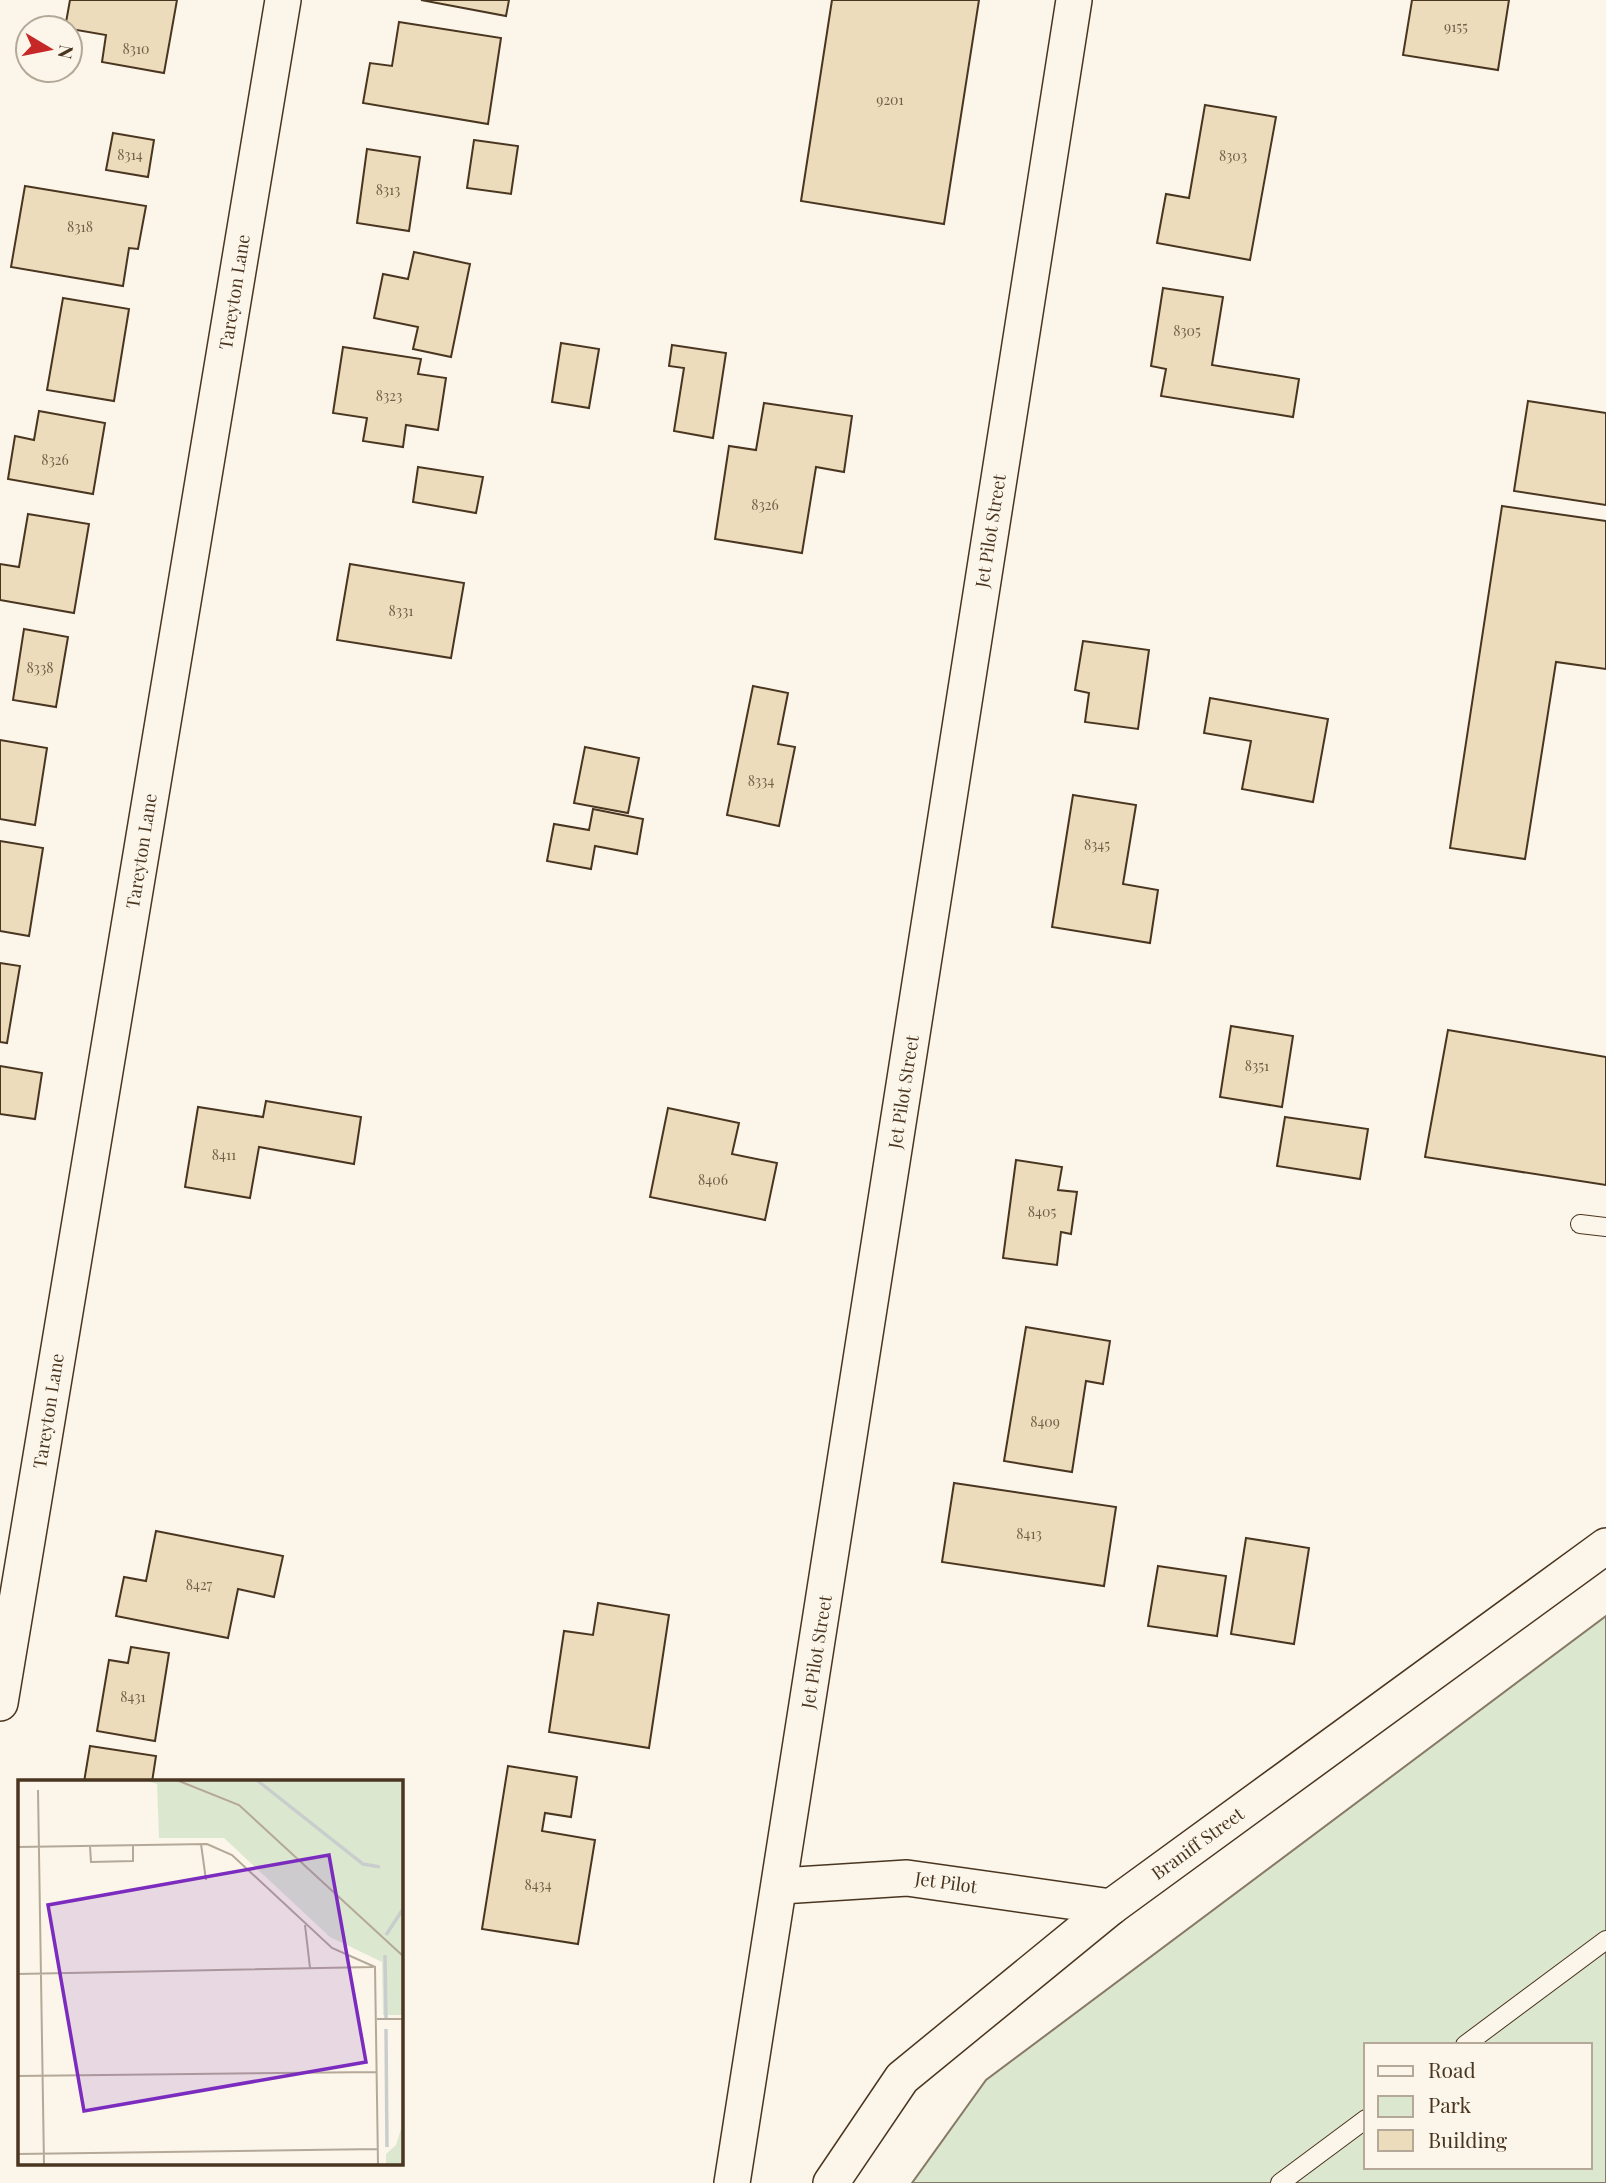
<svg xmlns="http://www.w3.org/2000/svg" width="1606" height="2183" font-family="'Playfair Display',serif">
<rect width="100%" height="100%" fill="#fbf6e9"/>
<!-- green -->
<path fill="#dce7d0" stroke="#887966" stroke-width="2" fill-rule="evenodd" d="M1606,1616V2183H912L986,2080ZM1366,2045H1590V2167H1366Z"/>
<!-- building -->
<g fill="#ecdcbc" stroke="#4a3520" stroke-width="2">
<polygon points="70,0 177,0 164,73 102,62 106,35 65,28"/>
<polygon points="421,0 509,0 506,16"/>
<polygon points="832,0 979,0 944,224 801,201"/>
<polygon points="1412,0 1509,0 1498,70 1403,55"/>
<polygon points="399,22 501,38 488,124 363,103 370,63 392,66"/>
<polygon points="1205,105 1276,117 1250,260 1157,243 1166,194 1189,198"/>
<polygon points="113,133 154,140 148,177 106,170"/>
<polygon points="474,140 518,146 511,194 467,188"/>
<polygon points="367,149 420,157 409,231 357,223"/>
<polygon points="25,186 146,206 138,249 129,248 123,286 11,267"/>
<polygon points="414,252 470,264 451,357 413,349 418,327 374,318 383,274 408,279"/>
<polygon points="1163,288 1223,297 1212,365 1299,379 1293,417 1161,396 1166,369 1151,366"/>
<polygon points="63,298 129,309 114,401 47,390"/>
<polygon points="561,343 599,349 589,408 552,402"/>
<polygon points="672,345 726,353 713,438 674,431 684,368 669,366"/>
<polygon points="343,347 421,359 418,374 446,378 438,430 406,425 403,447 363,441 367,418 333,413"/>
<polygon points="1528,401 1606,413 1606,505 1514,491"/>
<polygon points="764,403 852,416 844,472 816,467 802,553 715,539 729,446 756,450"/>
<polygon points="39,411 105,423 93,494 8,479 15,436 34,440"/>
<polygon points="418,467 483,477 476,513 413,502"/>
<polygon points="1502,506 1606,521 1606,669 1556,662 1525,859 1450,848"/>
<polygon points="28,514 89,524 74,613 0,600 0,564 19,567"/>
<polygon points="350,564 464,583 451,658 337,640"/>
<polygon points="24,629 68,637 56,707 13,700"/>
<polygon points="1083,641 1149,650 1138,729 1085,722 1089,693 1075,690"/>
<polygon points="753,686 788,693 778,744 795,747 779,826 727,815"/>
<polygon points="1210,698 1328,719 1313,802 1242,789 1251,741 1204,733"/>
<polygon points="0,740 47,748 35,825 0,819"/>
<polygon points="585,747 639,758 628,813 574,803"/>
<polygon points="1073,795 1136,805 1123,884 1158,890 1150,943 1052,927"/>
<polygon points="593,809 643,819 637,854 595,846 591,869 547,861 554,824 589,830"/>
<polygon points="0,841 43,848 29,936 0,931"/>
<polygon points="0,963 20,966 7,1043 0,1042"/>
<polygon points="1231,1026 1293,1036 1282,1107 1220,1097"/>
<polygon points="1448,1030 1606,1057 1606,1185 1425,1157"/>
<polygon points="0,1066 42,1073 35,1119 0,1114"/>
<polygon points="266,1101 361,1117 354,1164 259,1147 250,1198 185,1187 198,1107 263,1117"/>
<polygon points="668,1108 739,1123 732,1154 777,1163 765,1220 650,1197"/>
<polygon points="1285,1117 1368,1129 1360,1179 1277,1166"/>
<polygon points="1016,1160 1062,1167 1058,1190 1077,1192 1071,1234 1061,1232 1057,1265 1003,1258"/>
<polygon points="1026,1327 1110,1341 1103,1384 1086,1381 1072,1472 1004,1461"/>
<polygon points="954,1483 1116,1507 1104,1586 942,1562"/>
<polygon points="156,1531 283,1556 274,1597 238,1589 228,1638 116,1616 124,1577 146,1581"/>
<polygon points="1246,1538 1309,1548 1294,1644 1231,1634"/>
<polygon points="1158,1566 1226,1576 1217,1636 1148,1626"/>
<polygon points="598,1603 669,1615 649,1748 549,1732 564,1631 593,1635"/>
<polygon points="131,1647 169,1653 155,1741 97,1731 109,1660 128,1663"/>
<polygon points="90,1746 156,1756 152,1782 84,1782"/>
<polygon points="508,1766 577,1777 571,1817 545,1813 542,1831 595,1840 578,1944 482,1929"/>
</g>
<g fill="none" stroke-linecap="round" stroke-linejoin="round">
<defs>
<g id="lane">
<polyline points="1580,1224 1606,1227"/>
<polyline points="1465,2045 1606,1940"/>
<polyline points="1280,2183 1366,2119"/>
</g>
<g id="street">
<polyline points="0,1703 283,0"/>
<polyline points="781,1886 907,1878 1111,1907"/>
<polyline points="732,2183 1074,0"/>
<polyline points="831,2183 902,2078 1111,1907 1606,1546"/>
</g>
</defs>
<!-- lane casing -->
<use href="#lane" stroke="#4a3520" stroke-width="20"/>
<!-- street casing -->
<use href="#street" stroke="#4a3520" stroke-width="38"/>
<!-- lane -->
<use href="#lane" stroke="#fbf6e9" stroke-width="18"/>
<!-- street -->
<use href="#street" stroke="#fbf6e9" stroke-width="35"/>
</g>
<g text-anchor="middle" stroke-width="5" stroke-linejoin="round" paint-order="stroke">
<!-- number labels -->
<g font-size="14" fill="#725f47">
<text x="1456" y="32">9155</text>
<text x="136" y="54">8310</text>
<text x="890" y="105">9201</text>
<text x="130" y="160">8314</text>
<text x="1233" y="161">8303</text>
<text x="388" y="195">8313</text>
<text x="80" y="232">8318</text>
<text x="1187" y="336">8305</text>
<text x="389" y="401">8323</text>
<text x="55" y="465">8326</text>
<text x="765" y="510">8326</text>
<text x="401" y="616">8331</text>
<text x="40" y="673">8338</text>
<text x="761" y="786">8334</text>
<text x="1097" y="850">8345</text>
<text x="1257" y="1071">8351</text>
<text x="224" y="1160">8411</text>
<text x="713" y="1185">8406</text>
<text x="1042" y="1217">8405</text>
<text x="1045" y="1427">8409</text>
<text x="1029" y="1539">8413</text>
<text x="199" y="1590">8427</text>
<text x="133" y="1702">8431</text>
<text x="538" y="1890">8434</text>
</g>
<!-- street labels -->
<g font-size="18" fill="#4a3520" stroke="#fbf6e9">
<text transform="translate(235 292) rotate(-81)" y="6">Tareyton Lane</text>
<text transform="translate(991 531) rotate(-81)" y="6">Jet Pilot Street</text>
<text transform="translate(142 851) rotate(-81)" y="6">Tareyton Lane</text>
<text transform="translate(904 1092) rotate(-81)" y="6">Jet Pilot Street</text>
<text transform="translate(49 1411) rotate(-81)" y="6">Tareyton Lane</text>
<text transform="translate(817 1652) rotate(-81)" y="6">Jet Pilot Street</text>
<text transform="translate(1198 1844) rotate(-36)" y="6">Braniff Street</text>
<text transform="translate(946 1883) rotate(8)" y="6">Jet Pilot</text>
</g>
</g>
<!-- overview -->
<g transform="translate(18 1780)">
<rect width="385" height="385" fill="#fbf6e9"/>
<path d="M129,1H385V235H365L364,182L312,157L206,58H141L139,4ZM385,297V384H368V374L378,365L383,349Z" fill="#dce7d0"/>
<path fill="none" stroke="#c9cecd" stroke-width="3.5" d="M240,1L345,84L362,87M368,155L385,129M367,175L368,238M368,249L369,367"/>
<path fill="none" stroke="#b4a999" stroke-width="2" d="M161,1L221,25L385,176M20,10L26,384M183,64L188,100M72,66L73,82L115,81V65M0,67L189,64L214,75L314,168L357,187L360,384M287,145L292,188M0,194L355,187M359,239H385M0,296L359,292M0,374L360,369"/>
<path fill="#7b2cbf" fill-opacity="0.15" stroke="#7b2cbf" stroke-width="3.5" d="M311,75L348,282L66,331L30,125Z"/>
<rect width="385" height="385" fill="none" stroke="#4a3520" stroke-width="3.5"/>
</g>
<!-- legend -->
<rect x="1364" y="2043" width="228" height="126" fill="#fbf6e9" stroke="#b4a999" stroke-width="2"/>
<rect x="1378" y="2066" width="35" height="10" fill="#fbf6e9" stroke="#b4a999" stroke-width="2"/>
<text x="1428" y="2078" font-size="21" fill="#4a3520">Road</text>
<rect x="1378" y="2096" width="35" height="21" fill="#dce7d0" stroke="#b4a999" stroke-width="2"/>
<text x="1428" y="2113" font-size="21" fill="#4a3520">Park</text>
<rect x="1378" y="2130" width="35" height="21" fill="#ecdcbc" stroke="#b4a999" stroke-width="2"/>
<text x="1428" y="2148" font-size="21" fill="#4a3520">Building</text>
<!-- north arrow -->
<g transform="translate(49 49) rotate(100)"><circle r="33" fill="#fbf6e9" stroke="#b4a999" stroke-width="2"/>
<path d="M0-5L12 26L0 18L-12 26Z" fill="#c62828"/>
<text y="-10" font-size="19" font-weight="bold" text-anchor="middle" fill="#4a3520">N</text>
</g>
</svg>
